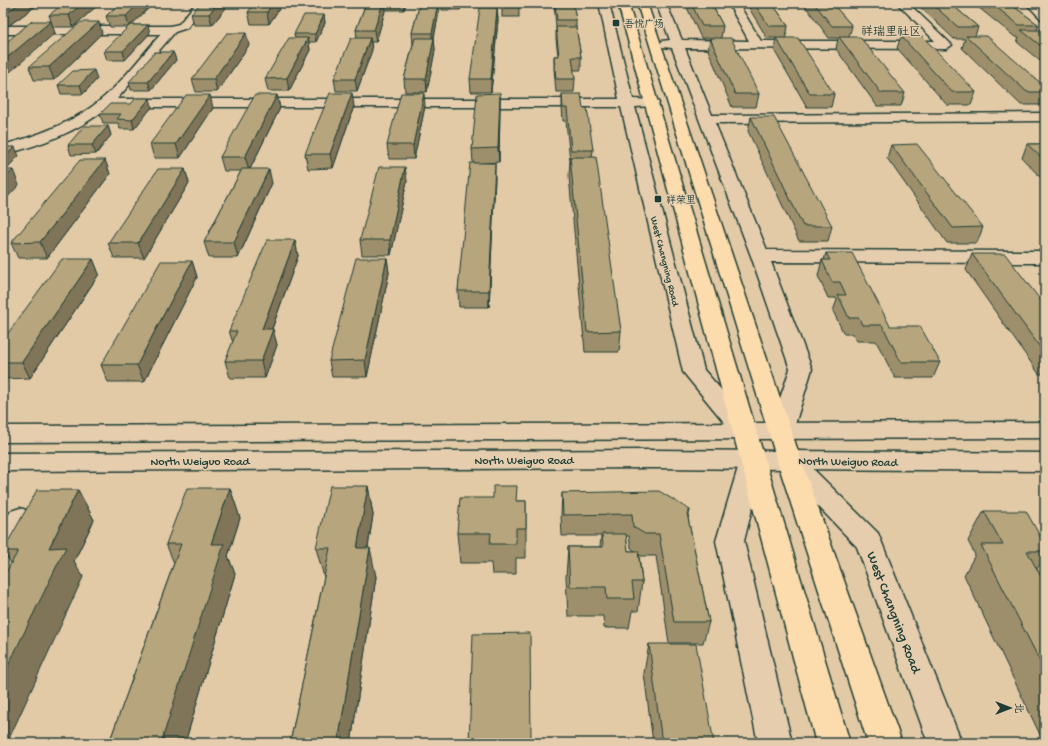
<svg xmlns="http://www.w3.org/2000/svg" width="1048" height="746" font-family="'Gochi Hand','LXGW WenKai TC',sans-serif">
<rect width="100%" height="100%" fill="#e2caa7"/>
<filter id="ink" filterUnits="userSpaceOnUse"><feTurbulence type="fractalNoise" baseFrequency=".025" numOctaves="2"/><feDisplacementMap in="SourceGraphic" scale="8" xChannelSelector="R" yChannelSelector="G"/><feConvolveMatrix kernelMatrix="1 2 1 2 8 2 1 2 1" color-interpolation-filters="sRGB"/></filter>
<g filter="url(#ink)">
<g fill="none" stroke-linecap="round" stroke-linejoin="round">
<defs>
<g id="street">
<path d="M196,3H207L187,28L175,32L117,99H619L599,3H609L633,99L657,100L659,103L657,106L635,107L704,370L753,426L757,432L753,438L745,440L737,438L683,372L621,107H108C78,132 40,145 3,155V145C33,137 64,126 90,108C118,89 138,59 161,34H3V26H170L179,24Z"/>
<polygon points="656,3 666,3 682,40 749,41 728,3 738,3 761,41 935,41 897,3 908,3 952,45 946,49 685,48 712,115 1045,113 1045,121 715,123 767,250 1045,251 1045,263 771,262 812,369 793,431 789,437 781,439 773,437 769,431 790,369 751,256 672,48 662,47 660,44 662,41 670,40"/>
<polygon points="789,451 798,454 878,533 962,743 928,743 857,547 780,466 777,460 780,454"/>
<polygon points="752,452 761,455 764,461 744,541 792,743 758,743 716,541 740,461 743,455"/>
<polygon points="20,508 29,511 33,518 13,555 3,558 3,523 11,511"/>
</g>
<g id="secondary">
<polygon points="1026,3 1037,3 1045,11 1045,20 1041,19"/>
<polygon points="1045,422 1045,438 3,442 3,426"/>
<polygon points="653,450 1045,453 1045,471 653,468 3,471 3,453"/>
</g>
<g id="primary">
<polygon points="618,3 628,3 850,743 816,743"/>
<polygon points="637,3 647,3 801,460 902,743 868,743 777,460"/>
</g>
</defs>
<!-- street casing -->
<use href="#street" stroke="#1f3d34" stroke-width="3"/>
<!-- secondary casing -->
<use href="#secondary" stroke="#1f3d34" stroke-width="3"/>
<!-- primary casing -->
<use href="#primary" stroke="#1f3d34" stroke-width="3"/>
<!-- street -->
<use href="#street" fill="#e5cdae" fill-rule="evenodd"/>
<!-- secondary -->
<use href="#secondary" fill="#e5cdae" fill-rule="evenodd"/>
<!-- primary -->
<use href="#primary" fill="#fcdcac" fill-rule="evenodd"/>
</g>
<!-- wall -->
<g fill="#9d8f6c" stroke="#1f3d34" fill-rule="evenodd">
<polygon points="4,3 40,3 8,26 3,26 3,4"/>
<polygon points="100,3 73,27 53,27 49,15"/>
<polygon points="120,3 154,3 131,25 150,33 125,60 107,60 104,51 128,27 110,27 106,16"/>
<polygon points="230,3 212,25 194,25 191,14"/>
<polygon points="283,3 269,24 251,24 248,12"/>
<polygon points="366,3 384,3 385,11 376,42 371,42 372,50 357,91 336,91 334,79 357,38 356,30"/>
<polygon points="385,3 406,3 404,10 386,10"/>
<polygon points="420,3 439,3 439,12 434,38 435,50 427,92 405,92 404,79 413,45 412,33"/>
<polygon points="442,3 462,3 460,10 442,10"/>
<rect x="502" y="3" width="17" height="14"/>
<polygon points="554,3 573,3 576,20 576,27 581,57 581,70 573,70 575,79 574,92 556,92 554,69 554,56 558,56 556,39 556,27"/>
<polygon points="685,3 711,3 723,26 721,38 759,94 756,107 732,107 708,50 710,38 701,38"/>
<polygon points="746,3 772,3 788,26 786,38 834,94 831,107 807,107 774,50 776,38 767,38"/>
<polygon points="803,3 832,3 852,26 849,37 905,93 901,106 877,106 836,49 838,38 829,38"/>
<polygon points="916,3 950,3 978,27 975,36 1045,87 1045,105 1021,105 962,48 965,39 954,39"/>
<polygon points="973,3 1009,3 1039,25 1037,30 1045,32 1045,65 1017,42 1019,37 1015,37"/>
<polygon points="497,8 498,20 491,92 471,92 470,79"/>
<polygon points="324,15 325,23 316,42 309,42 310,50 289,91 268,91 265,79 295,38 294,34"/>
<polygon points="102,33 54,80 34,80 29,67"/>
<polygon points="901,36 976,92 971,105 947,105 897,48"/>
<polygon points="249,45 217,92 196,92 192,79"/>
<polygon points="173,52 176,60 151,90 131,90 129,82"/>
<polygon points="97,79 83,94 61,94 58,85"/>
<polygon points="500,93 500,107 499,162 483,163 495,177 489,307 459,307 458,291 473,163 472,149"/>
<polygon points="562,94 583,108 593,150 592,157 621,331 619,352 585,352 569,176 570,161 566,121 563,121 562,107"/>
<polygon points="277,95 280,108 250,169 272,183 238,258 209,258 204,242 241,171 224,171 220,157"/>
<polygon points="354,106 333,168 308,169 305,154"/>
<polygon points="425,106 414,159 389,159 387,145"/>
<polygon points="152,107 134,129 120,129 118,123 103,123 100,114"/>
<polygon points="213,108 180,158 154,158 150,144"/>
<polygon points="751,117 832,226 828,241 799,241 748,131"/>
<polygon points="108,126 111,135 96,154 71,155 68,145"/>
<polygon points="1027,144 1045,144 1045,182 1022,158"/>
<polygon points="891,145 983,227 977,243 947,243 887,158"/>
<polygon points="105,160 110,174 47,258 18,258 11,243"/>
<polygon points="185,169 189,183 144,258 114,258 108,243"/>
<polygon points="407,181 391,255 362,255 360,240"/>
<polygon points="295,240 298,256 272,329 277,345 265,378 230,378 225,361 233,343 229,331"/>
<polygon points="826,253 890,326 940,362 933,378 895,378 876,341 857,341 853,334 844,334 833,311 837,300 836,298 828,298 818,276 822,260 824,260"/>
<polygon points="972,254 1045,306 1045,374 1039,374 966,270"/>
<polygon points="387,258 389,273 367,377 332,377 329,361"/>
<polygon points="93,259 99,274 30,378 3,379 3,340"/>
<polygon points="192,261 197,277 144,382 108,382 101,365"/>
<polygon points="368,486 373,515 368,548 376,577 351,743 290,743 324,577 316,548"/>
<polygon points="230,488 240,518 228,556 235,574 185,743 109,743 174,563 166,544"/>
<polygon points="78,490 94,520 74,561 83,577 11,563 3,551"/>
<path d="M562,493L690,510L688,518L709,622L703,643H669L656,556H641L639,554L642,582L638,611H632L629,628H604L603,616H568L566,577L568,547H600L601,536H562L561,515ZM626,536H629L631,548L635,551H628Z"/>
<polygon points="517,501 526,501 526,558 516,558 516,574 492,574 491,563 460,563 457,533"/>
<polygon points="984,511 1045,545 1045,557 1037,569 1045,584 1045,743 1044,743 964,575 975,555 968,541"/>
<polygon points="649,644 714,743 653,743 644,673"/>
</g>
<!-- shaded-wall -->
<g fill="#807458" stroke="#1f3d34">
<polygon points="20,3 40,3 8,26 3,15"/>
<polygon points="83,3 100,3 73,27 69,15"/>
<polygon points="139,3 154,3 129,27 126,16"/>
<polygon points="218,3 230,3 212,25 209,14"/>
<polygon points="273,3 283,3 269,24 267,12"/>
<polygon points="383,3 384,3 385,11 376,42 374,30"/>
<polygon points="404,3 406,3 404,10"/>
<polygon points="438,3 439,3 439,12 432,45 432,33"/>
<polygon points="460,3 462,3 460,10"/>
<polygon points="497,8 498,20 491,92 491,79"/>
<polygon points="324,15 325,23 316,42 315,34"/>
<polygon points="51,21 55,33 3,78 3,61"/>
<polygon points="99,22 102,33 54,80 49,67"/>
<polygon points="148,25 150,33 125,60 123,51"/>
<polygon points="246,33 249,45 217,92 214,79"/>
<polygon points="308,38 310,50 289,91 287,78"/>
<polygon points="370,38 372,50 357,91 355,79"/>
<polygon points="434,38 435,50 427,92 426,79"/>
<polygon points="173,52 176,60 151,90 148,82"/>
<polygon points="94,70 97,79 83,94 80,85"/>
<polygon points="352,93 354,106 333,168 330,154"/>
<polygon points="424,93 425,106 414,159 413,145"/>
<polygon points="500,93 500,107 499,162 498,148"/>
<polygon points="210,95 213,108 180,158 176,144"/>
<polygon points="277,95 280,108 249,171 245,157"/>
<polygon points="150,98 152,107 134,129 132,120"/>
<polygon points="108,126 111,135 96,154 92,145"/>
<polygon points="15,147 19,156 3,172 3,158"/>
<polygon points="105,160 110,174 47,258 40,242"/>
<polygon points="495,163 495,177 489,307 489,291"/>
<polygon points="405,167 407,181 391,255 390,240"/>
<polygon points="185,169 189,183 144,258 138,243"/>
<polygon points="269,169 272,183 238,258 234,242"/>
<polygon points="13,170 19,185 3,202 3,180"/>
<polygon points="295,240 298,256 266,345 262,329"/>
<polygon points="387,258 389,273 367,377 365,360"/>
<polygon points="93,259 99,274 30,378 22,362"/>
<polygon points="192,261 197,277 144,382 137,365"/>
<polygon points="273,329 277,345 265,378 261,361"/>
<polygon points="368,486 373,515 363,577 357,548"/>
<polygon points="230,488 240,518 228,556 235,574 185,743 161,743 211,544"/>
<polygon points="78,490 94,520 74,561 83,577 7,743 3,743 3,676 49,548"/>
<polygon points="690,510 685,531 687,513"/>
<polygon points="370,548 376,577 351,743 338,743"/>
</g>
<!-- building -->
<g fill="#b7a67d" stroke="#1f3d34">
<polygon points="4,3 20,3 3,15 3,4"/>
<polygon points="64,3 83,3 69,15 49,15"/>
<polygon points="120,3 139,3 126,16 106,16"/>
<polygon points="201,3 218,3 209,14 191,14"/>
<polygon points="255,3 273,3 267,12 248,12"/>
<polygon points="366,3 383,3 374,30 356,30"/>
<polygon points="420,3 438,3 432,33 412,33"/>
<rect x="502" y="3" width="17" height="3"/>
<polygon points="555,3 573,3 576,20 557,20"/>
<polygon points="691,3 711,3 723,26 702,26"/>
<polygon points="754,3 772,3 788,26 769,26"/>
<polygon points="814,3 832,3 852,26 832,26"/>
<polygon points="931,3 950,3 978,27 958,27"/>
<polygon points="991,3 1009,3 1039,25 1019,25"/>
<polygon points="480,8 497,8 491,79 470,79"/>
<polygon points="304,15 324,15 315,34 294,34"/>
<polygon points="32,21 51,21 3,61 3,45"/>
<polygon points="81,22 99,22 49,67 29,67"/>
<polygon points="130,25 148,25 123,51 104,51"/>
<polygon points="556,27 576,27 581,57 572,57 575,79 556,79 554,56 559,56"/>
<polygon points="1021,30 1043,30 1045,32 1045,49"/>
<polygon points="227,33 246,33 214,79 192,79"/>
<polygon points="901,36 922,36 976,92 952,92"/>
<polygon points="966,36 987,36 1045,87 1045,92 1027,92"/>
<polygon points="839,37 860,37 905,93 881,93"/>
<polygon points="289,38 308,38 287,78 265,79"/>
<polygon points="351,38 370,38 355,79 334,79"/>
<polygon points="415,38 434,38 426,79 404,79"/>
<polygon points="710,38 731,38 759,94 735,94"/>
<polygon points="776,38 798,38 834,94 810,94"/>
<polygon points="155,52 173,52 148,82 129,82"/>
<polygon points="94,70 80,85 58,85 73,71"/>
<polygon points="330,93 352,93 330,154 305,154"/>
<polygon points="401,93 424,93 413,145 387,145"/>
<polygon points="500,93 498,148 472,149 477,94"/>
<polygon points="562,94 581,94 583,108 587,108 593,150 571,150 567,108 563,108"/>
<polygon points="186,95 210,95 176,144 150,144"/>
<polygon points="255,95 277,95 245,157 220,157"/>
<polygon points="136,98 150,98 132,120 117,119 121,114 100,114 110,104 131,104"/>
<polygon points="751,117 774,117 832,226 803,226"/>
<polygon points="84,126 108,126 92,145 68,145"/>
<polygon points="917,144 983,227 953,228 891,145"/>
<polygon points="1027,144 1045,144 1045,161"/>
<polygon points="3,147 15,147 3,158"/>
<polygon points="570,157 596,157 621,331 587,332"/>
<polygon points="80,160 105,160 40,242 11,243"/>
<polygon points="470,163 495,163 489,291 458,291"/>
<polygon points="379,167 405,167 390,240 360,240"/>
<polygon points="158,169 185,169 138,243 108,243"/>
<polygon points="242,169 269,169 234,242 204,242"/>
<polygon points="3,170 13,170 3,180"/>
<polygon points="267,240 295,240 262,329 273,329 261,361 225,361 237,331 229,331"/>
<polygon points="826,253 852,253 890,326 920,326 940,362 901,362 882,325 862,325 859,318 849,318 838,295 846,295 840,282 832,282 822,260 830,260"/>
<polygon points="972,254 1005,254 1045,306 1045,354"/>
<polygon points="356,258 387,258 365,360 329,361"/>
<polygon points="62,259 93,259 22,362 3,362 3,340"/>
<polygon points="161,261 192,261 137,365 101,365"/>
<polygon points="330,486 368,486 357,548 370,548 338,743 290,743 330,548 316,548"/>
<polygon points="493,486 517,486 516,501 526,501 526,528 516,528 516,544 490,544 491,533 457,533 460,498 493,498"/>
<polygon points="187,488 230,488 211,544 224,544 161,743 109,743 181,544 166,544"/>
<polygon points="37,490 78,490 49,548 66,547 3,676 3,578 18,551 3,551"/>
<polygon points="659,491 690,510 687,513 709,622 674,622 659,534 645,534 633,527 632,514 563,515 562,493"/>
<polygon points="984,511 1026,511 1045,545 1045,551 1027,551 1045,584 1045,671 981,545 1003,545"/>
<polygon points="602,534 626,534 628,551 638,551 642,582 632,582 634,599 607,599 606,587 570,587 568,547 603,547"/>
<polygon points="530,633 531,743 469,743 473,634"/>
<polygon points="649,644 696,644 714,743 662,743"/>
</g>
</g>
<!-- markers -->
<g fill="#1f3d34" stroke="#e5cdae" stroke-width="1.5">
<rect x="612" y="19" width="8" height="8" rx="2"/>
<rect x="654" y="195" width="8" height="8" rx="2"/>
</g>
<g text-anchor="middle" stroke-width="3" stroke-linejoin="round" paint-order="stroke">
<!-- far-poi labels -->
<g font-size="10" fill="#1f3d34" stroke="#e5cdae" text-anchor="start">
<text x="624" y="27">吾悦广场</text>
<text x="666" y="203">祥荣里</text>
</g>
<!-- far-street labels -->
<g font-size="10" fill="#1f3d34" stroke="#e5cdae">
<text transform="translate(666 261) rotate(76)" y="4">West Changning Road</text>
</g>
<!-- far-quarter labels -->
<g font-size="12" fill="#1f3d34" stroke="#e5cdae">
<text x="891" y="35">祥瑞里社区</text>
</g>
<!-- street labels -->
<g font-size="12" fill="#1f3d34" stroke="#e5cdae">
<text x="524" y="464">North Weiguo Road</text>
<text x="200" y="465">North Weiguo Road</text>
<text transform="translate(848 461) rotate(1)" y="4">North Weiguo Road</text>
</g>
<!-- near-street labels -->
<g font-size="14" fill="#1f3d34" stroke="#e5cdae">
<text transform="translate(895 612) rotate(69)" y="5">West Changning Road</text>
</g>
</g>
<!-- margin -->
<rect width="1048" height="746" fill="none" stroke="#e5cdae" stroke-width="16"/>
<rect x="8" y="8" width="1032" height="730" fill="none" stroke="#1f3d34" stroke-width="1.5" filter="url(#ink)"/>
<!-- north arrow -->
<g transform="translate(1010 708) rotate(90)" stroke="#e5cdae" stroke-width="3" paint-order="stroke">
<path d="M0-3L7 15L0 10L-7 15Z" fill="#1f3d34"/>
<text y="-6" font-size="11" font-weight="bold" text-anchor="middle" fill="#1f3d34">北</text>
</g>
</svg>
